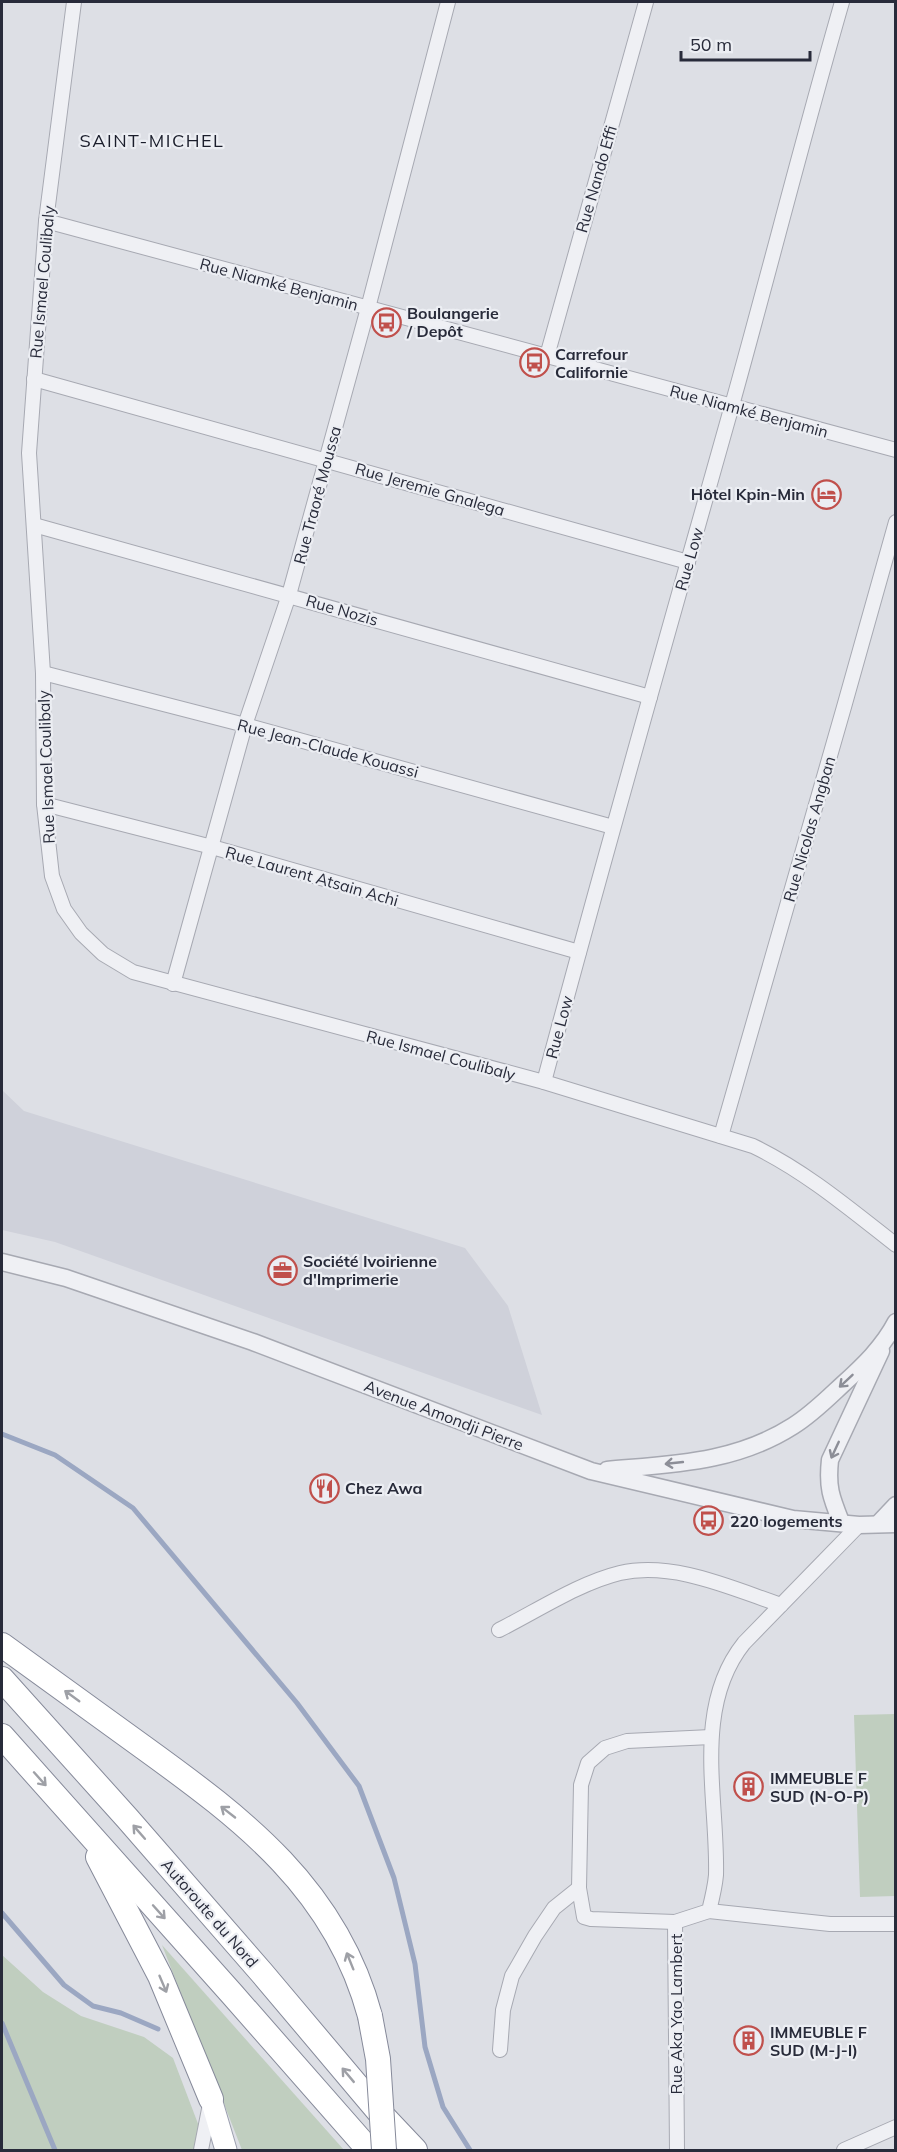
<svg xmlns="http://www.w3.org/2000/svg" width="897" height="2152" font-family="Mulish,sans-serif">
<rect width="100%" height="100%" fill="#dddfe5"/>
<!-- built -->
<polygon fill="#cfd1da" points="2,1090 24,1111 465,1248 508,1306 542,1415 55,1242 2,1230"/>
<!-- green -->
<g fill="#c0cebf">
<polygon points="895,1714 895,1896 860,1897 854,1715"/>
<polygon points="162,1945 344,2150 242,2150"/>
<polygon points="2,1955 43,1992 81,2016 144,2037 173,2058 208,2150 2,2150"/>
</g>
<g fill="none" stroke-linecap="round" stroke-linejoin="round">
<!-- stream -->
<g stroke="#9ba7c2" stroke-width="5">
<polyline points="2,1434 55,1455 133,1508 297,1703 359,1786 394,1878 415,1964 425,2047 443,2107 470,2150"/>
<polyline points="2,1913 64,1985 93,2006 121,2013 158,2029"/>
<polyline points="2,2023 55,2150"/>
</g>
<defs>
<g id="minor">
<path d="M74,2L46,221L29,453L43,673L44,804L52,876L64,909L81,933L103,954L133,972L544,1082L753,1146C805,1171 850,1209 896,1245"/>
<polyline points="46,221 896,450"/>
<polyline points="547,356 646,2"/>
<polyline points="34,379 688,562"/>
<polyline points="34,525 650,697"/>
<polyline points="43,673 245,725 613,827"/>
<polyline points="44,804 212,847 579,952"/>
<polyline points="173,984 245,725 289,595 368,308 448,2"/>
<path d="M544,1082C604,857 668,633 731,409C769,273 803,137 842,2"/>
<polyline points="721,1136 844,707 896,522"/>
<path d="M499,1630C537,1611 579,1583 620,1573C673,1561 731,1588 781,1605"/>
<polyline points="709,1911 830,1924 896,1924"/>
<polyline points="675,1922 591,1919 584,1917 579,1888 581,1785 588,1763 605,1748 627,1741 711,1737"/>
<polyline points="500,2050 503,2010 512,1976 535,1936 554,1908 579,1888"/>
<polyline points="201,2150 210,2104"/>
<path d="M677,2150L675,1922L709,1911C712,1899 715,1887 716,1875C718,1799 692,1708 744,1643L859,1525"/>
<polyline points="844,2150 896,2127"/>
</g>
<g id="tertiary">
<polyline points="2,1262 66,1278 253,1342 591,1471 793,1519 859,1525 896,1524"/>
<path d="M607,1470C673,1464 735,1463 793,1426C811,1415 827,1399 842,1385C863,1366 883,1347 896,1322"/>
<path d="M841,1522C831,1497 827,1487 830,1460L881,1351"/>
<polyline points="878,1524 896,1505"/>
</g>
<polyline id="primary" points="211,2099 226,2150"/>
<g id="motorway">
<path d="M2,1645C49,1679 96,1713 143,1747C244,1820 336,1889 370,2016"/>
<polyline points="2,1679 127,1818 262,1973 380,2113 415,2150"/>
<polyline points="2,1736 232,1994 369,2150"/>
<polyline points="98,1857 160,1976 211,2099"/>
</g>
</defs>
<!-- minor casing -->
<use href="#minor" stroke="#a7a9b2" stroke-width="16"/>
<!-- tertiary casing -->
<use href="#tertiary" stroke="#a7a9b2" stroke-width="19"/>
<!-- primary casing -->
<use href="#primary" stroke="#9da1b0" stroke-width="23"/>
<!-- motorway casing -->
<use href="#motorway" stroke="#868a9a" stroke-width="26"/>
<!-- minor -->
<use href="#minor" stroke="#eff0f4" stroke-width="14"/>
<!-- tertiary -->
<use href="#tertiary" stroke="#eff0f4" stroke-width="16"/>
<!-- primary -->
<use href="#primary" stroke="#fff" stroke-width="21"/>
<!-- motorway -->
<use href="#motorway" stroke="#fff" stroke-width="24"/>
<defs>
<polyline id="motorway-bridge" points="370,2016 378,2059 384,2150"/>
</defs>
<!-- motorway-bridge casing -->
<use href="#motorway-bridge" stroke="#868a9a" stroke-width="26" stroke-linecap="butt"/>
<!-- motorway-bridge -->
<use href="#motorway-bridge" stroke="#fff" stroke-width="24"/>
</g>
<!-- one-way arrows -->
<defs><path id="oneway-shaft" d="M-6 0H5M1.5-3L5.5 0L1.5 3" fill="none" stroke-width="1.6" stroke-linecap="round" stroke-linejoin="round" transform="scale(1.5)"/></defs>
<g stroke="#8c8e97">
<use href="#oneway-shaft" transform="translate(846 1381) rotate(137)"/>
<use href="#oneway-shaft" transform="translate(835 1450) rotate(115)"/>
<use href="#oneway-shaft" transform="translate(674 1463) rotate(174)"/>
</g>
<g stroke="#9ea0a6">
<use href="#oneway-shaft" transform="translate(72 1696) rotate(-144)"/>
<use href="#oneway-shaft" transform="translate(40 1779) rotate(48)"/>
<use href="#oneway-shaft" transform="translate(228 1812) rotate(-142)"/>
<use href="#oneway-shaft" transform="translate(139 1832) rotate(-131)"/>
<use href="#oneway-shaft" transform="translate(159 1912) rotate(48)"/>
<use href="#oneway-shaft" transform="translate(350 1961) rotate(-112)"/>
<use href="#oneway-shaft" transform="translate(163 1984) rotate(67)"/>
<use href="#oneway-shaft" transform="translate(348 2075) rotate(-130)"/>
</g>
<!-- icons -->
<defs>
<symbol id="bus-ring" viewBox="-11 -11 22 22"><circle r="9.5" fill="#eceef3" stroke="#c0504c" stroke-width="1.5"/><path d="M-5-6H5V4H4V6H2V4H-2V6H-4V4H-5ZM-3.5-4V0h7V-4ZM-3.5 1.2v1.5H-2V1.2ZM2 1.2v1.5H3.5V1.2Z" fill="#c0504c"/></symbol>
<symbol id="hotel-ring" viewBox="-11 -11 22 22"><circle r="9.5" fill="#eceef3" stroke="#c0504c" stroke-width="1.5"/><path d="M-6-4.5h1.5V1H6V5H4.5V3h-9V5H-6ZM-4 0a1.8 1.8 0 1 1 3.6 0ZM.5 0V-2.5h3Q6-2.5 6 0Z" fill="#c0504c"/></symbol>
<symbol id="office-ring" viewBox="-11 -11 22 22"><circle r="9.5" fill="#eceef3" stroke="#c0504c" stroke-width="1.5"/><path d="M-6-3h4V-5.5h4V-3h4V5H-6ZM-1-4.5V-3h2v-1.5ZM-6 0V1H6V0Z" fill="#c0504c"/></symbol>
<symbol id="restaurant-ring" viewBox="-11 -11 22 22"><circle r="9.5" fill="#eceef3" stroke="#c0504c" stroke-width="1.5"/><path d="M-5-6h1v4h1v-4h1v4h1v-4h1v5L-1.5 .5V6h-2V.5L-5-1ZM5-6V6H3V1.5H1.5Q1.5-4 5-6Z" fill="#c0504c"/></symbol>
<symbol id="building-ring" viewBox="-11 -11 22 22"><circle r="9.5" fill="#eceef3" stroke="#c0504c" stroke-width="1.5"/><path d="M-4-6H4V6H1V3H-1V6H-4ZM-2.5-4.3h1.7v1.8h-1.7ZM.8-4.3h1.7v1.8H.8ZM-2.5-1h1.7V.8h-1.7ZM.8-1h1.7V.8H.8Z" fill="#c0504c"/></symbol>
</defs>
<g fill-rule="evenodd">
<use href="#bus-ring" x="370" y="306" width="33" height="33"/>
<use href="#bus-ring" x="518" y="346" width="33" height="33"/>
<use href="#hotel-ring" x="810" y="478" width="33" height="33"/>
<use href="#office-ring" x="266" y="1254" width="33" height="33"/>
<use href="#restaurant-ring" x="308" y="1472" width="33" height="33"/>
<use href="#bus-ring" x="692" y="1504" width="33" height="33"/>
<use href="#building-ring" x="732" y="1770" width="33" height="33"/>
<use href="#building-ring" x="732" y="2024" width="33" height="33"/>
</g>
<g text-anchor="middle" stroke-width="4.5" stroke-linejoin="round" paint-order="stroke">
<!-- street labels -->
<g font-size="16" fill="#282b3a" stroke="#eceef3">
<text transform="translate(596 179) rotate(-74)" y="6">Rue Nando Effi</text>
<text transform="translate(42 282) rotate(-85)" y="6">Rue Ismael Coulibaly</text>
<text transform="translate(279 284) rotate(15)" y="6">Rue Niamké Benjamin</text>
<text transform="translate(749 411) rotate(15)" y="6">Rue Niamké Benjamin</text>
<text transform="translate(430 489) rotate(16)" y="6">Rue Jeremie Gnalega</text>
<text transform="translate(317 495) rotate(-75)" y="6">Rue Traoré Moussa</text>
<text transform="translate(689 559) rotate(-74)" y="6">Rue Low</text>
<text transform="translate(342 610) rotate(16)" y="6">Rue Nozis</text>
<text transform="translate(328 748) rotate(15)" y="6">Rue Jean-Claude Kouassi</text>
<text transform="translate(46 767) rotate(-92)" y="6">Rue Ismael Coulibaly</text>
<text transform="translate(809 829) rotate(-74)" y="6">Rue Nicolas Angban</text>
<text transform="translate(312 876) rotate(16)" y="6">Rue Laurent Atsain Achi</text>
<text transform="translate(559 1027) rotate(-75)" y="6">Rue Low</text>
<text transform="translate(441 1055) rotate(15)" y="6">Rue Ismael Coulibaly</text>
<text transform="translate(444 1415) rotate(21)" y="6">Avenue Amondji Pierre</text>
<text transform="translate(210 1913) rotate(49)" y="6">Autoroute du Nord</text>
<text transform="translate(676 2014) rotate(-90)" y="6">Rue Aka Yao Lambert</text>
</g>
<!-- poi labels -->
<g font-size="16" font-weight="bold" fill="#282b3a" stroke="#eceef3" text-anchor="start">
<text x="407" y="319">Boulangerie<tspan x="407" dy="18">/ Depôt</tspan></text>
<text x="555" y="360">Carrefour<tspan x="555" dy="18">Californie</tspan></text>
<text x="805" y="500" text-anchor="end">Hôtel Kpin-Min</text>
<text x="303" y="1267">Société Ivoirienne<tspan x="303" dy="18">d'Imprimerie</tspan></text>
<text x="345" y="1494">Chez Awa</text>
<text x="730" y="1527">220 logements</text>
<text x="770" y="1784">IMMEUBLE F<tspan x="770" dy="18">SUD (N-O-P)</tspan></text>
<text x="770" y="2038">IMMEUBLE F<tspan x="770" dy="18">SUD (M-J-I)</tspan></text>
</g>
<!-- neighbourhood labels -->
<g font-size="18" letter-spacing="1.5" fill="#1a1d2b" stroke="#eceef3">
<text x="152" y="147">SAINT-MICHEL</text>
</g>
</g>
<!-- border -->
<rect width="897" height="2152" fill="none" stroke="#282b3a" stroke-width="6"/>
<!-- scale -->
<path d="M681 51v9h129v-9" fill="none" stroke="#282b3a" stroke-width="3"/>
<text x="690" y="51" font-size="18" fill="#282b3a" stroke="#eceef3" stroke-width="4.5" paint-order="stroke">50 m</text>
</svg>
